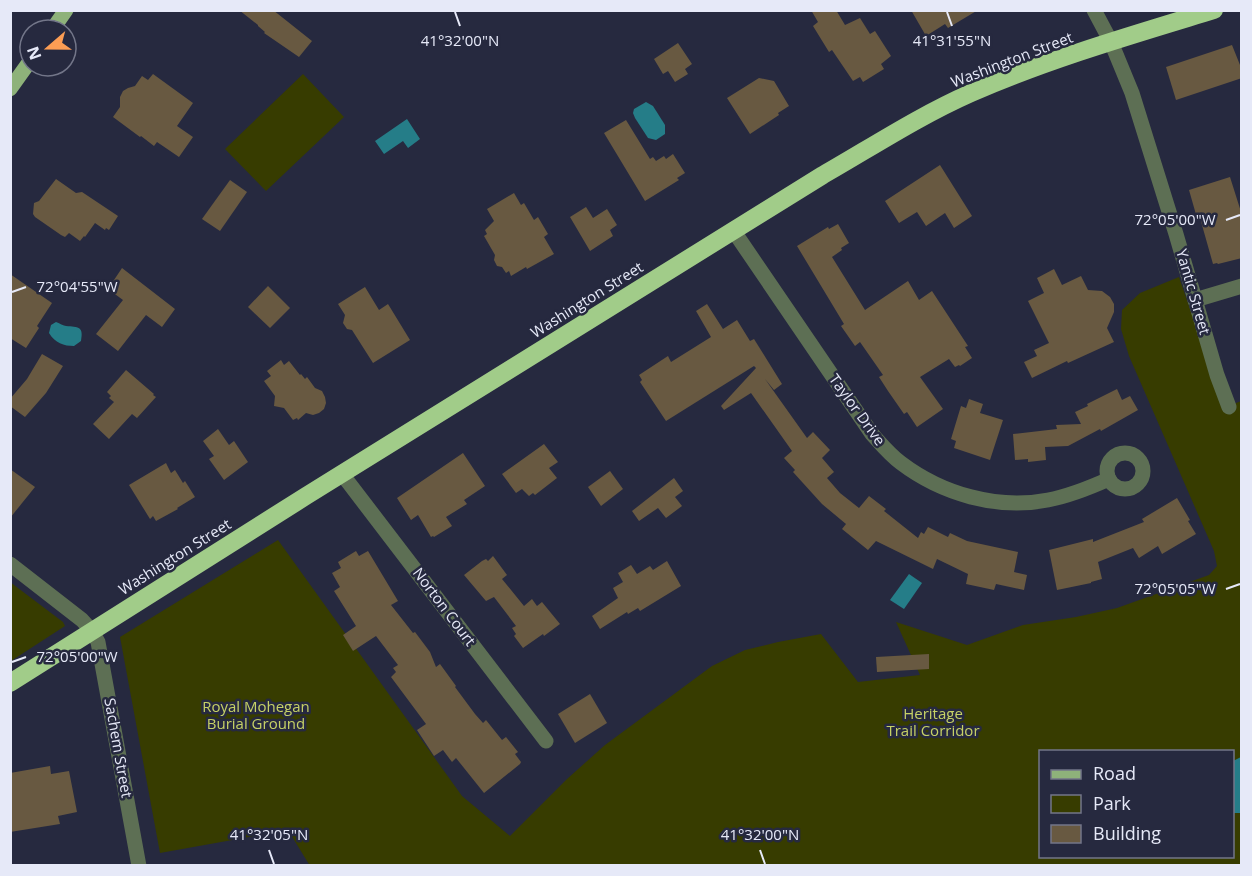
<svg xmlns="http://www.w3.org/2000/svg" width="1252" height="876" font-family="'Open Sans',sans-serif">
<rect width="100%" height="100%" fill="#26293f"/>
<!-- green -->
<g fill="#373c00">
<polygon points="303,74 344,117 266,191 225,149"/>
<polygon points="1179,277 1224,408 1241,401 1241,758 1233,761 1232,752 1040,752 1040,856 1232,856 1233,813 1241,812 1241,865 310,866 288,830 160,853 120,637 278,540 462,796 510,836 567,779 605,745 712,666 745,650 778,642 821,634 858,682 920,675 896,622 967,645 1023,625 1076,617 1117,608 1209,575 1217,566 1214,551 1129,356 1121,329 1122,310 1140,293"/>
<polygon points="10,582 63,622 65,626 11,661"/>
</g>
<!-- water -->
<g fill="#257d88">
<polygon points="646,102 653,106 665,125 665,134 656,140 648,138 635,118 633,113 634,109"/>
<polygon points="407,119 420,139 408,148 403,141 384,154 375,141"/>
<path d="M56,322C59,323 64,326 66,326C78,327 84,326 81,341L74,346C64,346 55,343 49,333L51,325Z"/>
<polygon points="909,574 922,583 904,609 890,600"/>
<polygon points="1241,757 1241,813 1233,813 1233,761"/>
</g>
<!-- building -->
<g fill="#685941">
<polygon points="239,10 273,10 312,41 299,57 264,33 265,32 258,26 258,25"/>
<polygon points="811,10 836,10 845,25 860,18 870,34 875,31 891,56 881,64 884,69 863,82 860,77 853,81 832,50 829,52 813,26 818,22"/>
<polygon points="911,10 978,10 948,28 945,24 926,36"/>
<polygon points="678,43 692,64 685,69 688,74 675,82 668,71 663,74 654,59"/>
<polygon points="1232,45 1242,70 1242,78 1176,100 1166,67"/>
<polygon points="153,74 193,103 177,126 193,137 179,157 157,142 154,146 141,136 140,137 113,117 120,107 120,97 123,91 128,88 135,86 142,76 148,80"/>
<polygon points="759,78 774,81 789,106 778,113 779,115 750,134 727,98"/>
<polygon points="626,120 650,159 653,157 656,161 664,156 666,159 673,154 685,173 677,178 679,180 645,201 604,133"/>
<polygon points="940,165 972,216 954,228 945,213 926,226 917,212 899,223 885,201"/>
<polygon points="1230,177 1242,215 1242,258 1218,264 1217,263 1213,264 1200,218 1197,218 1189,190"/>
<polygon points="56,179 76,193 82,192 118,216 109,230 106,228 105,230 95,223 85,237 84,236 80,241 69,233 65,237 61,235 35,217 33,214 34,203 39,201"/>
<polygon points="230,180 247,192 220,231 202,219"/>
<polygon points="514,193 521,205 524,203 534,220 538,217 548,234 544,237 554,254 527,269 526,267 511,276 509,271 506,273 502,267 497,266 494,260 495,255 484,236 487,234 485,230 494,221 487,209"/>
<polygon points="586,207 593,218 607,209 617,225 610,230 613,236 590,251 570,217"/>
<polygon points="838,224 849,243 841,248 842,250 832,257 865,310 908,281 919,300 932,291 968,346 965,347 972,358 960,366 959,365 955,367 949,359 920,377 943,409 917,427 907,412 904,414 888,391 879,377 883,375 860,342 855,346 841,326 844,324 797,246 828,227 829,229"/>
<polygon points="122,268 175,309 162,327 146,315 118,351 96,334 123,300 108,289"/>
<polygon points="1054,269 1062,285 1081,276 1088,290 1102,291 1110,297 1114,304 1114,312 1107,328 1114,342 1068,363 1067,361 1032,378 1024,362 1037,356 1034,350 1049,343 1028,301 1044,293 1037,278"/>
<polygon points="10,274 52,303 37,326 39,328 26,348 10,338"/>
<polygon points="268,286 290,308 270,328 248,307"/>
<polygon points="365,287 379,310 388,304 410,340 373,363 352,330 347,329 343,323 345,315 338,304"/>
<polygon points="707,304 723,329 737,320 750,341 754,339 782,384 774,390 765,379 807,438 813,432 830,450 822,458 834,472 827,478 840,493 859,508 869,496 886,509 884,511 918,538 921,532 924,534 928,527 948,537 950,533 967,541 1018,552 1014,572 1027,575 1024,590 996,584 994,590 966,584 968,574 937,559 933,569 876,541 868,550 842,529 846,524 822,504 793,472 795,470 784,458 792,451 751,393 724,410 721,406 756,368 754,366 666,421 640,382 642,380 639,375 668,356 671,362 711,337 696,311"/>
<polygon points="42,354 63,366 46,393 25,417 10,406 10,399 27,379"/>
<polygon points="281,360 284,365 289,361 300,375 301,374 305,379 307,377 315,388 322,391 325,397 326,403 324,409 319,413 313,415 306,413 298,420 297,418 293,420 284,408 274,406 275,396 264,381 271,376 267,371"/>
<polygon points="126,370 154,394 153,395 156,397 137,418 132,414 109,439 93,424 114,402 109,398 111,396 107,392"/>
<polygon points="1117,389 1122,400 1130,396 1138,410 1101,431 1100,429 1068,446 1045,447 1046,460 1028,462 1028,459 1015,460 1013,434 1057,429 1056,425 1081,424 1075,412 1088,406 1087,404"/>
<polygon points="969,399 983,404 980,413 1003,420 990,460 954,448 956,441 951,439 961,406 966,408"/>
<polygon points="218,429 229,445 234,441 248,462 224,480 209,459 214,456 203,441"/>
<polygon points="544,444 558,462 549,468 557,478 535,495 533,493 529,496 522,489 516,493 502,474"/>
<polygon points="463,453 485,486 464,500 467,504 446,517 452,526 434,537 433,536 431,537 418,515 411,520 397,498"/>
<polygon points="166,463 171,473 175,470 183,483 185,481 195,497 177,508 178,509 156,521 153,516 150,519 129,485"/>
<polygon points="10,469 35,487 10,518"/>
<polygon points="610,471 623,489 601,506 588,487"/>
<polygon points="674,478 683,491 675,497 682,506 666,518 658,508 639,521 632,511"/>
<polygon points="1177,498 1190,520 1188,521 1196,534 1162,554 1158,546 1139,558 1133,548 1098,562 1102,579 1091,582 1091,583 1057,590 1049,550 1093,539 1093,542 1144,522 1142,519"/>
<polygon points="356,551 359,556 368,551 398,601 391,605 413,633 415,632 430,652 436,667 440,664 456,686 455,687 475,714 483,723 486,720 502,740 506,737 518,752 515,754 521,762 520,764 484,793 456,758 452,762 443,750 434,756 417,730 426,724 391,677 396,672 393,668 398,665 376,636 353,651 343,635 356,626 334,591 340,587 332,573 341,568 338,562"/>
<polygon points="493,556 507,575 502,579 524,606 532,599 537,606 542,602 560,624 544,636 543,634 523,648 514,636 516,634 512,628 516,626 494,597 486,601 464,575 482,561 486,559 488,561"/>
<polygon points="667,561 681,586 640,611 638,608 628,614 627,612 600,629 592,616 618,598 613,588 623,582 618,573 631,565 637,574 650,566 653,570"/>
<polygon points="929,654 929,669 877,672 876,657"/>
<polygon points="590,694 607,723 575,743 558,714"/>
<polygon points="50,766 51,774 69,771 77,812 58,816 60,824 10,832 10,773"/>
</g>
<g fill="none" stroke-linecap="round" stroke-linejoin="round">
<!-- minor -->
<g stroke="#5d6f54" stroke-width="15">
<polyline points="1094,10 1111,42 1132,93 1176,234 1217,375 1229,407"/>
<path d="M733,230L872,434C881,444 890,455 901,463C942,494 997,510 1048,500C1069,496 1089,488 1109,479"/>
<polyline points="1195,300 1242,286"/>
<circle cx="1125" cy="471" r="18"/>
<polyline points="342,474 546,741"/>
<polyline points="10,564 82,620 92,631 98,642 139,866"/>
</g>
<!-- major -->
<g stroke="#8eb27a" stroke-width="15">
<polyline points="52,30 66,10"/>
<polyline points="10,89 30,61"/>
</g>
<!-- highway -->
<path stroke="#a1cc89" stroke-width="18" d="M10,683L306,496L823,175C872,147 919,116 971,93C1049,59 1132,35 1214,10"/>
</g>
<!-- ticks -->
<path fill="none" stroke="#e6e9f8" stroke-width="2" d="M455,12L460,26M947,12L952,26M1226,220L1240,215M12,292L26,287M1226,589L1240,584M12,662L26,657M269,850L274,864M760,850L765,864"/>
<g text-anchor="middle" stroke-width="5" stroke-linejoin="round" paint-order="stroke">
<!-- street labels -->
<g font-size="15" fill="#e6e9f8" stroke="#26293f">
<text transform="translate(1012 60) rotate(-21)" y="5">Washington Street</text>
<text transform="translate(1193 292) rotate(74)" y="5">Yantic Street</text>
<text transform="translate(587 300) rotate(-32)" y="5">Washington Street</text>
<text transform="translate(857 410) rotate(54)" y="5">Taylor Drive</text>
<text transform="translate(175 557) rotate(-32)" y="5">Washington Street</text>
<text transform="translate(444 607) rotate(53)" y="5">Norton Court</text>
<text transform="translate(118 748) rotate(80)" y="5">Sachem Street</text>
</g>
<!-- park labels -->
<g font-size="15" fill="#c6d166" stroke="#26293f">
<text x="256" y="712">Royal Mohegan<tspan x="256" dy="17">Burial Ground</tspan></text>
<text x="933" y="719">Heritage<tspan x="933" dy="17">Trail Corridor</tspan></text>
</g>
</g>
<g font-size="15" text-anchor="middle" fill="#e6e9f8" stroke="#26293f" stroke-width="5" stroke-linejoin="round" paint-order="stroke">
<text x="460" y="46">41°32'00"N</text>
<text x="952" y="46">41°31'55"N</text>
<text x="1175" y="225">72°05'00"W</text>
<text x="77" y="292">72°04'55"W</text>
<text x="1175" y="594">72°05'05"W</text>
<text x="77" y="662">72°05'00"W</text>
<text x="269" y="840">41°32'05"N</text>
<text x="760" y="840">41°32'00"N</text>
</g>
<!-- border -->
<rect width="1252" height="876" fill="none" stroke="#e6e9f8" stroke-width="24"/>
<!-- legend -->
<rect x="1039" y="750" width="195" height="108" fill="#26293f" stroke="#737689" stroke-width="1.5"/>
<rect x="1051" y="770" width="30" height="9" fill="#8eb27a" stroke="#737689" stroke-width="1.5"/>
<text x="1093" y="780" font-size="18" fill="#e6e9f8">Road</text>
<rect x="1051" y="795" width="30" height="18" fill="#373c00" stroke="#737689" stroke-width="1.5"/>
<text x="1093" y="810" font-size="18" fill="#e6e9f8">Park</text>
<rect x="1051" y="825" width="30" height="18" fill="#685941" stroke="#737689" stroke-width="1.5"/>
<text x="1093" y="840" font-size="18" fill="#e6e9f8">Building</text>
<!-- north arrow -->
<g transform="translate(48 48) rotate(250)"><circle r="28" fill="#26293f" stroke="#737689" stroke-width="1.5"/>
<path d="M0-4.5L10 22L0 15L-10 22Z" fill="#fc9d54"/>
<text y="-9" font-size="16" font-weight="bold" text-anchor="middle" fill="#e6e9f8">N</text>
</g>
</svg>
